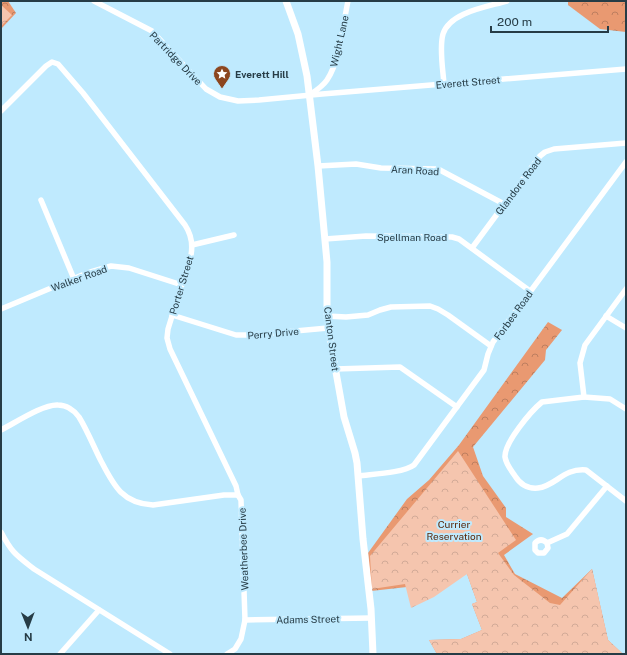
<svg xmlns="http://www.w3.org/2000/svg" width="627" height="655" font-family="'Public Sans',sans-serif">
<defs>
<pattern id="forest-crowns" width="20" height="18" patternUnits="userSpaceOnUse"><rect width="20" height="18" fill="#e99971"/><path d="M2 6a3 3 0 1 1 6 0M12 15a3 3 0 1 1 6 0" fill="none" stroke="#bd7e5f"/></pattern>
<pattern id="park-crowns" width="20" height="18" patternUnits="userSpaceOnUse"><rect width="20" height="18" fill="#f5c5ae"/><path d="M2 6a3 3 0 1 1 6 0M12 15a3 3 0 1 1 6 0" fill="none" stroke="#d2aa97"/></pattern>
</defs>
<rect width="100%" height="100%" fill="#bfeafe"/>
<!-- forest -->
<g fill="url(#forest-crowns)">
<polygon points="1,1 8,1 16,13 1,29"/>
<polygon points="568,1 626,1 626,32 600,29 568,5"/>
<polygon points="548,322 562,330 546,350 545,360 473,447 483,476 506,508 506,517 533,534 504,555 515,574 562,598 592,569 608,640 623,654 437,654 429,640 461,639 482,630 472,604 477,602 467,574 407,587 371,591 368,553 407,499 429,480 459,445"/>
</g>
<!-- park -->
<g fill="url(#park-crowns)">
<polygon points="1,5 12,15 1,26"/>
<polygon points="458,451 516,540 498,553 514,575 550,603 560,605 592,569 608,640 623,654 437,654 429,640 461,639 482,630 472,604 477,602 467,574 434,597 411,608 405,584 372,589 370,556"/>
</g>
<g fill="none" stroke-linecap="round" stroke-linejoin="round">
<!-- minor -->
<g stroke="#fff" stroke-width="5.5">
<polyline points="94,1 152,31 206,89 220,97 238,101 259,100 322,94 626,69"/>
<path d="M444,84C443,70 439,48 443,34C450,12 487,7 507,1"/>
<path d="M311,94C317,90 323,86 327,80C340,61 343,24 348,1"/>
<path d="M1,111L46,66L52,62L58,64L83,93L185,225C191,234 193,244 191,255L168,329L167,338L170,349L236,486L238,495L241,500L245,620L241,639L235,649L227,654"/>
<polyline points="318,166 356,164 381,168 438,169 504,204"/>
<polyline points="41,200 74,279"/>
<polyline points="325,239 366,236 452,237 459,239 530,291"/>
<polyline points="192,245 234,235"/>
<polyline points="472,248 540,156 545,152 554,149 626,143"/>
<polyline points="626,289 585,345 580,363 584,397 610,399 626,409"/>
<polyline points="1,309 87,273 111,266 129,268 182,285"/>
<polyline points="172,315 236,335 252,335 328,328"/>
<polyline points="327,316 346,317 368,315 380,310 391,307 430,306 438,309 448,315 491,346"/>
<polyline points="606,316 626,328"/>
<polyline points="335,369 400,367 457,407"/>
<path d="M584,397L542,402C531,411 504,443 505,457C506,464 511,470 515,476C520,484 528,489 538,488C556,486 563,468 586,470L626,501"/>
<path d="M1,430C15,423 43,404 58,405C66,405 74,410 79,417C87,430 93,445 100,459C113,484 121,503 153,505L224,495H238"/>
<path d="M358,476C373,474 403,473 414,465L484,370L488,354L493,342L626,162"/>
<path d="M1,532C12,553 16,555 34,569L170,654"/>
<path d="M547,543L548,548L544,553H538L535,550V543C539,539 543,539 547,543L567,534L607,486"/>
<polyline points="245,620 371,618"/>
<polyline points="60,654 99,610"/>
</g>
<!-- major -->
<polyline stroke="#fff" stroke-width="7" points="286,1 298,34 307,76 318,166 327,262 327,316 329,333 344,417 355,453 357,463 363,539 371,609 373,654"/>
</g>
<!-- icons -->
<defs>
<symbol id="sight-pin" viewBox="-11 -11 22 30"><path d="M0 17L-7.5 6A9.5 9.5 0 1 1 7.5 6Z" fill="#8c461f" stroke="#bfeafe"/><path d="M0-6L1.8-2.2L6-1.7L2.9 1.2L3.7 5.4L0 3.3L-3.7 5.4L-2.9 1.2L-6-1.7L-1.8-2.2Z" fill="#fff"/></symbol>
</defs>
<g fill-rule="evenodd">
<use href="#sight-pin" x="212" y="64" width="20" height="27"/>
</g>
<g text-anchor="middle" stroke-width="4" stroke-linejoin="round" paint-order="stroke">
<!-- street labels -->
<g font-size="10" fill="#263c46" stroke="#bfeafe">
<text transform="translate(339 41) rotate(-77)" y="4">Wight Lane</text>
<text transform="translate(176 58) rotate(46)" y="4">Partridge Drive</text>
<text transform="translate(468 82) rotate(-5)" y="4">Everett Street</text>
<text transform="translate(415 170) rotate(3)" y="4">Aran Road</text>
<text transform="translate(518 186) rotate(-53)" y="4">Glandore Road</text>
<text x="412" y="241">Spellman Road</text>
<text transform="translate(79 278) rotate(-20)" y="4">Walker Road</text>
<text transform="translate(181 285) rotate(-73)" y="4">Porter Street</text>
<text transform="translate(513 315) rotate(-54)" y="4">Forbes Road</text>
<text transform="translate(273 333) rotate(-5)" y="4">Perry Drive</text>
<text transform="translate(332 339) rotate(83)" y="4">Canton Street</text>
<text transform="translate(243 549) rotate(-92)" y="4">Weatherbee Drive</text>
<text transform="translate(308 619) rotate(-1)" y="4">Adams Street</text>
</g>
<!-- poi labels -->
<g font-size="10" font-weight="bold" fill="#263c46" stroke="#bfeafe" text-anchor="start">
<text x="235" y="78">Everett Hill</text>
</g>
<!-- park labels -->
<g font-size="10" fill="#59270a" stroke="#bfeafe">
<text x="454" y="528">Currier<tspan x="454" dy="12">Reservation</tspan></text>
</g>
</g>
<!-- border -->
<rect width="627" height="655" fill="none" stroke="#263c46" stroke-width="4"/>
<!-- north arrow -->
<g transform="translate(28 627) rotate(179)" stroke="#bfeafe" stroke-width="3" paint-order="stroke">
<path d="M0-3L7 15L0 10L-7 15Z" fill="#263c46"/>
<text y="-6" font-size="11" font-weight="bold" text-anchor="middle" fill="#263c46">N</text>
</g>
<!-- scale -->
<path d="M491 26v6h117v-6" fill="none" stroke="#263c46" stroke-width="2"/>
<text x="497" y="26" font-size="12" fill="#263c46" stroke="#bfeafe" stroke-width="3" paint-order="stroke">200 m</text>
</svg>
